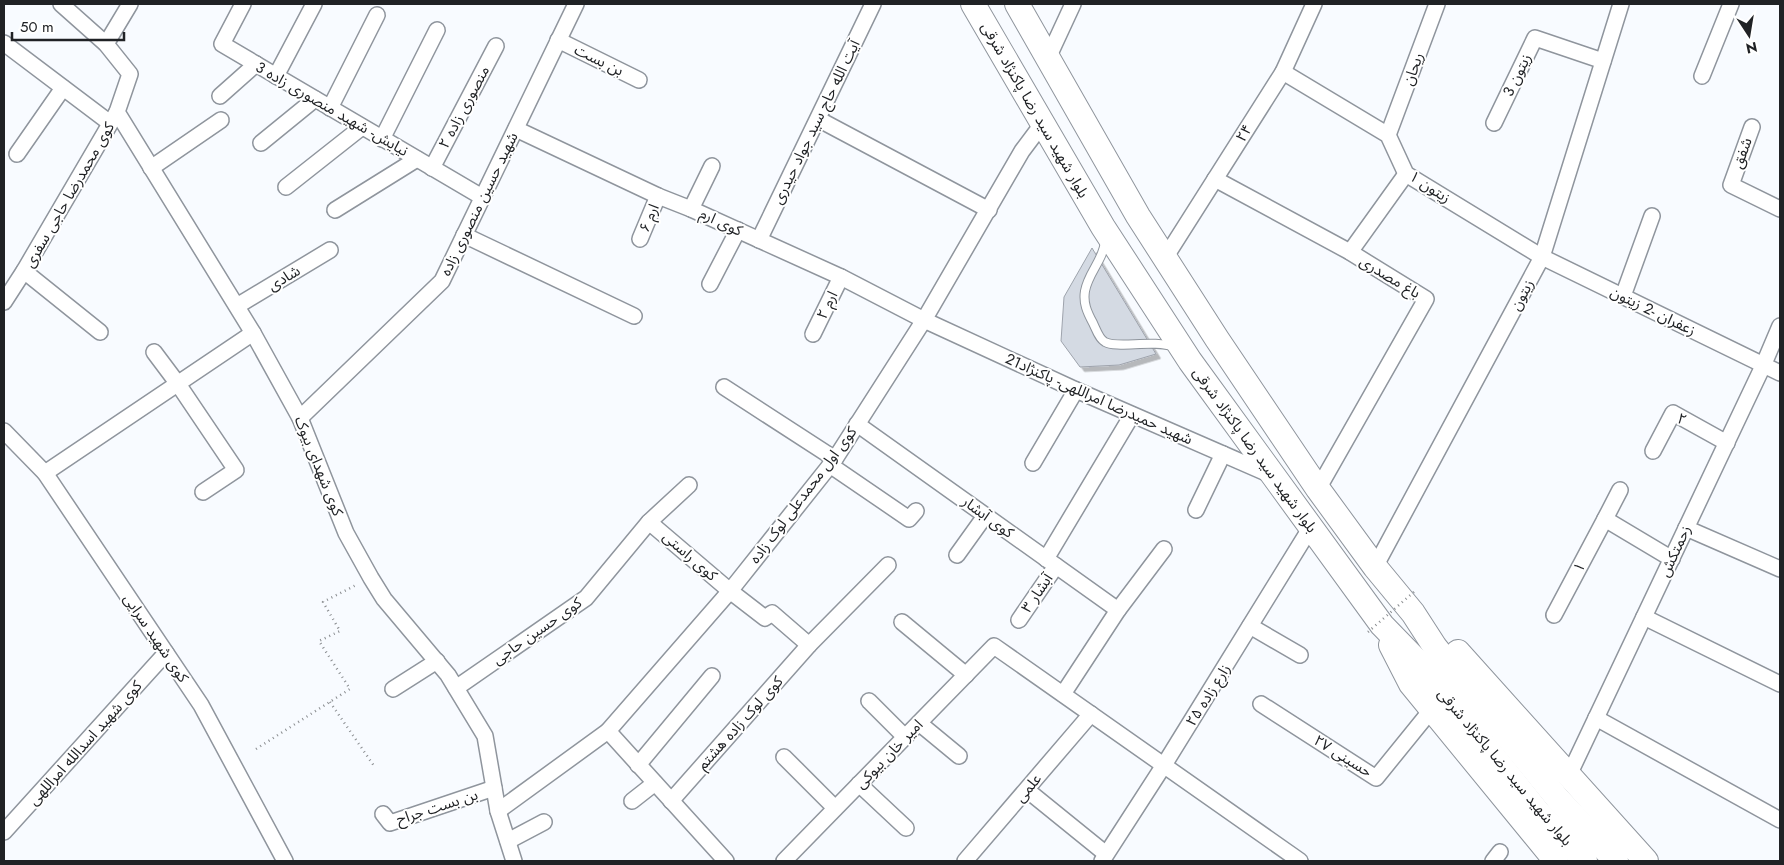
<svg xmlns="http://www.w3.org/2000/svg" width="1784" height="865" font-family="Jost,'Noto Sans Arabic',sans-serif">
<defs>
<filter id="shadow"><feDropShadow dx="4.5" dy="4.5" stdDeviation="0" flood-color="#0004"/></filter>
</defs>
<rect width="100%" height="100%" fill="#f8fbff"/>
<!-- building -->
<polygon fill="#d4dae3" stroke="#9ea3ac" filter="url(#shadow)" points="1092,248 1156,354 1119,365 1080,367 1061,341 1064,297"/>
<g fill="none" stroke-linecap="round" stroke-linejoin="round">
<defs>
<path id="lane" d="M1105,241C1104,259 1088,273 1085,291C1083,303 1087,312 1093,323C1096,329 1099,339 1105,342C1117,349 1154,339 1174,347"/>
<g id="street">
<polyline points="61,4 106,44 130,74 117,112 253,333 300,418 346,533 371,578 384,599 448,675 485,736 498,811 514,861"/>
<polyline points="243,4 222,44 482,197"/>
<polyline points="558,40 639,80"/>
<polyline points="4,43 110,123"/>
<polyline points="106,44 130,4"/>
<polyline points="1048,58 1073,4"/>
<polyline points="1283,72 1388,135 1406,174 1542,257 1780,373"/>
<polyline points="276,76 314,4"/>
<polyline points="1702,76 1731,4"/>
<polyline points="220,96 256,64"/>
<polyline points="330,108 377,15"/>
<polyline points="818,119 989,210"/>
<polyline points="1494,123 1535,38 1603,61"/>
<polyline points="1752,127 1731,185 1780,209"/>
<polyline points="516,129 658,196 691,209 841,277 924,320 1076,390 1271,475"/>
<polyline points="1388,135 1437,4"/>
<polyline points="382,139 437,30"/>
<polyline points="261,143 315,99"/>
<polyline points="17,154 63,88"/>
<polyline points="151,168 221,120"/>
<polyline points="432,168 496,46"/>
<polyline points="1215,179 1350,252 1426,299 1318,489"/>
<polyline points="286,187 362,127"/>
<polyline points="691,209 712,166"/>
<polyline points="335,210 417,159"/>
<polyline points="464,235 634,316"/>
<polyline points="640,239 658,196"/>
<polyline points="759,240 873,4"/>
<polyline points="1350,252 1406,174"/>
<polyline points="1165,258 1283,72 1314,4"/>
<polyline points="24,271 100,332"/>
<polyline points="710,284 738,230"/>
<polyline points="1623,296 1652,216"/>
<polyline points="4,302 24,271 117,112"/>
<polyline points="237,306 330,250"/>
<polyline points="813,334 841,277"/>
<polyline points="154,352 178,384 236,470 203,492"/>
<polyline points="724,387 835,459"/>
<polyline points="300,418 442,281 576,4"/>
<polyline points="857,424 1118,610"/>
<polyline points="4,431 45,473 201,705 285,861"/>
<polyline points="1653,451 1673,413 1727,443"/>
<polyline points="1033,463 1076,390"/>
<polyline points="830,465 909,519 916,511"/>
<polyline points="45,473 253,333"/>
<polyline points="1620,490 1605,519 1672,559"/>
<polyline points="1196,510 1223,454"/>
<polyline points="649,522 730,591 765,618 772,613 809,645 888,565"/>
<polyline points="1686,528 1780,569"/>
<polyline points="957,555 985,516"/>
<polyline points="1046,559 1132,415"/>
<polyline points="1375,567 1542,257 1621,4"/>
<polyline points="1554,615 1605,519"/>
<polyline points="1644,617 1780,684"/>
<polyline points="1019,620 1056,566"/>
<polyline points="902,622 966,675"/>
<polyline points="1250,626 1300,655"/>
<polyline points="456,688 586,598 649,522 689,485"/>
<polyline points="393,689 437,661"/>
<polyline points="1063,694 1118,610 1164,549"/>
<polyline points="869,701 905,737"/>
<polyline points="1261,704 1376,778 1432,709"/>
<polyline points="1596,718 1780,820"/>
<polyline points="919,723 959,756"/>
<polyline points="608,731 726,861"/>
<polyline points="784,757 835,808"/>
<polyline points="638,765 712,676"/>
<polyline points="1569,775 1763,366 1780,326"/>
<polyline points="859,784 906,828"/>
<polyline points="1027,790 1106,854"/>
<polyline points="632,801 655,783"/>
<polyline points="671,801 809,645"/>
<polyline points="498,811 608,731 730,591 835,459 924,320 1022,151 1043,123"/>
<polyline points="383,814 390,823 494,788"/>
<polyline points="4,832 166,653"/>
<polyline points="508,841 544,822"/>
<polyline points="784,861 994,646 1300,861"/>
<polyline points="965,861 1091,714"/>
<polyline points="1102,861 1164,765 1311,527"/>
<polyline points="1493,861 1500,852"/>
</g>
<g id="primary">
<polyline points="973,4 1103,227 1190,361 1382,625 1418,662 1538,812 1585,861"/>
<polyline points="1017,4 1138,216 1217,339 1318,489 1375,567 1413,613 1435,647 1558,799 1616,861"/>
<polyline points="1391,645 1411,684 1556,861"/>
<polyline points="1458,652 1646,861"/>
</g>
</defs>
<!-- lane casing -->
<use href="#lane" stroke="#8f959d" stroke-width="10"/>
<!-- street casing -->
<use href="#street" stroke="#8f959d" stroke-width="18"/>
<!-- primary casing -->
<use href="#primary" stroke="#8f959d" stroke-width="26"/>
<!-- path -->
<g stroke="#8a8d90" stroke-width="2.5" stroke-dasharray="1 4" stroke-linecap="butt">
<polyline points="330,702 374,766"/>
<polyline points="256,749 350,689 319,641 340,631 323,602 358,584"/>
</g>
<!-- lane -->
<use href="#lane" stroke="#fff" stroke-width="8"/>
<!-- street -->
<use href="#street" stroke="#fff" stroke-width="15"/>
<!-- primary -->
<use href="#primary" stroke="#fff" stroke-width="24"/>
<!-- path-bridge -->
<polyline stroke="#8a8d90" stroke-width="2.5" stroke-dasharray="1 4" stroke-linecap="butt" points="1368,632 1415,591"/>
</g>
<g text-anchor="middle" stroke-width="4" stroke-linejoin="round" paint-order="stroke">
<!-- street labels -->
<g font-size="15" fill="#202225" stroke="#fff">
<text transform="translate(599 60) rotate(26)" y="5">بن بست</text>
<text transform="translate(1413 69) rotate(-70)" y="5">ریحان</text>
<text transform="translate(1517 75) rotate(-64)" y="5">زیتون 3</text>
<text transform="translate(464 107) rotate(-62)" y="5">منصوری زاده ۲</text>
<text transform="translate(332 109) rotate(30)" y="5">نیایش- شهید منصوری زاده 3</text>
<text transform="translate(1035 110) rotate(60)" y="5">بلوار شهید سید رضا پاکنژاد شرقی</text>
<text transform="translate(816 122) rotate(-64)" y="5">آیت الله حاج سید جواد حیدری</text>
<text transform="translate(1244 133) rotate(-58)" y="5">۲۴</text>
<text transform="translate(1742 153) rotate(-70)" y="5">شفق</text>
<text transform="translate(1430 187) rotate(33)" y="5">زیتون ۱</text>
<text transform="translate(69 195) rotate(-60)" y="5">کوی محمدرضا حاجی سفری</text>
<text transform="translate(479 204) rotate(-64)" y="5">شهید حسین منصوری زاده</text>
<text transform="translate(649 218) rotate(-67)" y="5">ارم ۶</text>
<text transform="translate(721 222) rotate(25)" y="5">کوی ارم</text>
<text transform="translate(1390 277) rotate(31)" y="5">باغ مصدری</text>
<text transform="translate(284 278) rotate(-31)" y="5">شادی</text>
<text transform="translate(1522 295) rotate(-62)" y="5">زیتون</text>
<text transform="translate(827 305) rotate(-64)" y="5">ارم ۲</text>
<text transform="translate(1653 311) rotate(26)" y="5">زعفران -2 زیتون</text>
<text transform="translate(1099 399) rotate(24)" y="5">شهید حمیدرضا امراللهی- پاکنژاد21</text>
<text transform="translate(1682 419) rotate(21)" y="5">۲</text>
<text transform="translate(1255 450) rotate(54)" y="5">بلوار شهید سید رضا پاکنژاد شرقی</text>
<text transform="translate(319 466) rotate(68)" y="5">کوی شهدای بیوک</text>
<text transform="translate(803 495) rotate(-53)" y="5">کوی اول محمدعلی لوک زاده</text>
<text transform="translate(988 517) rotate(36)" y="5">کوی آبشار</text>
<text transform="translate(1675 551) rotate(-65)" y="5">زحمتکش</text>
<text transform="translate(690 556) rotate(41)" y="5">کوی راستی</text>
<text transform="translate(1579 567) rotate(-62)" y="5">۱</text>
<text transform="translate(1037 593) rotate(-56)" y="5">آبشار ۳</text>
<text transform="translate(537 631) rotate(-35)" y="5">کوی حسین حاجی</text>
<text transform="translate(156 638) rotate(56)" y="5">کوی شهید سرایی</text>
<text transform="translate(1208 695) rotate(-58)" y="5">زارع زاده ۲۵</text>
<text transform="translate(740 723) rotate(-48)" y="5">کوی لوک زاده هشتم</text>
<text transform="translate(85 743) rotate(-48)" y="5">کوی شهید اسدالله امراللهی</text>
<text transform="translate(889 754) rotate(-46)" y="5">امیر خان بیوکی</text>
<text transform="translate(1343 756) rotate(32)" y="5">حسینی ۲۷</text>
<text transform="translate(1505 767) rotate(50)" y="5">بلوار شهید سید رضا پاکنژاد شرقی</text>
<text transform="translate(1028 788) rotate(-50)" y="5">علمی</text>
<text transform="translate(437 807) rotate(-18)" y="5">بن بست جراح</text>
</g>
</g>
<!-- border -->
<rect width="1784" height="865" fill="none" stroke="#202225" stroke-width="10"/>
<!-- north arrow -->
<g transform="translate(1749 35) rotate(168)" stroke="#ffffff" stroke-width="4" paint-order="stroke">
<path d="M0-4L9 19L0 12L-9 19Z" fill="#202225"/>
<text y="-8" font-size="14" font-weight="bold" text-anchor="middle" fill="#202225">N</text>
</g>
<!-- scale -->
<path d="M12 32v8h112v-8" fill="none" stroke="#202225" stroke-width="2.5"/>
<text x="20" y="32" font-size="15" fill="#202225" stroke="#ffffff" stroke-width="4" paint-order="stroke">50 m</text>
</svg>
